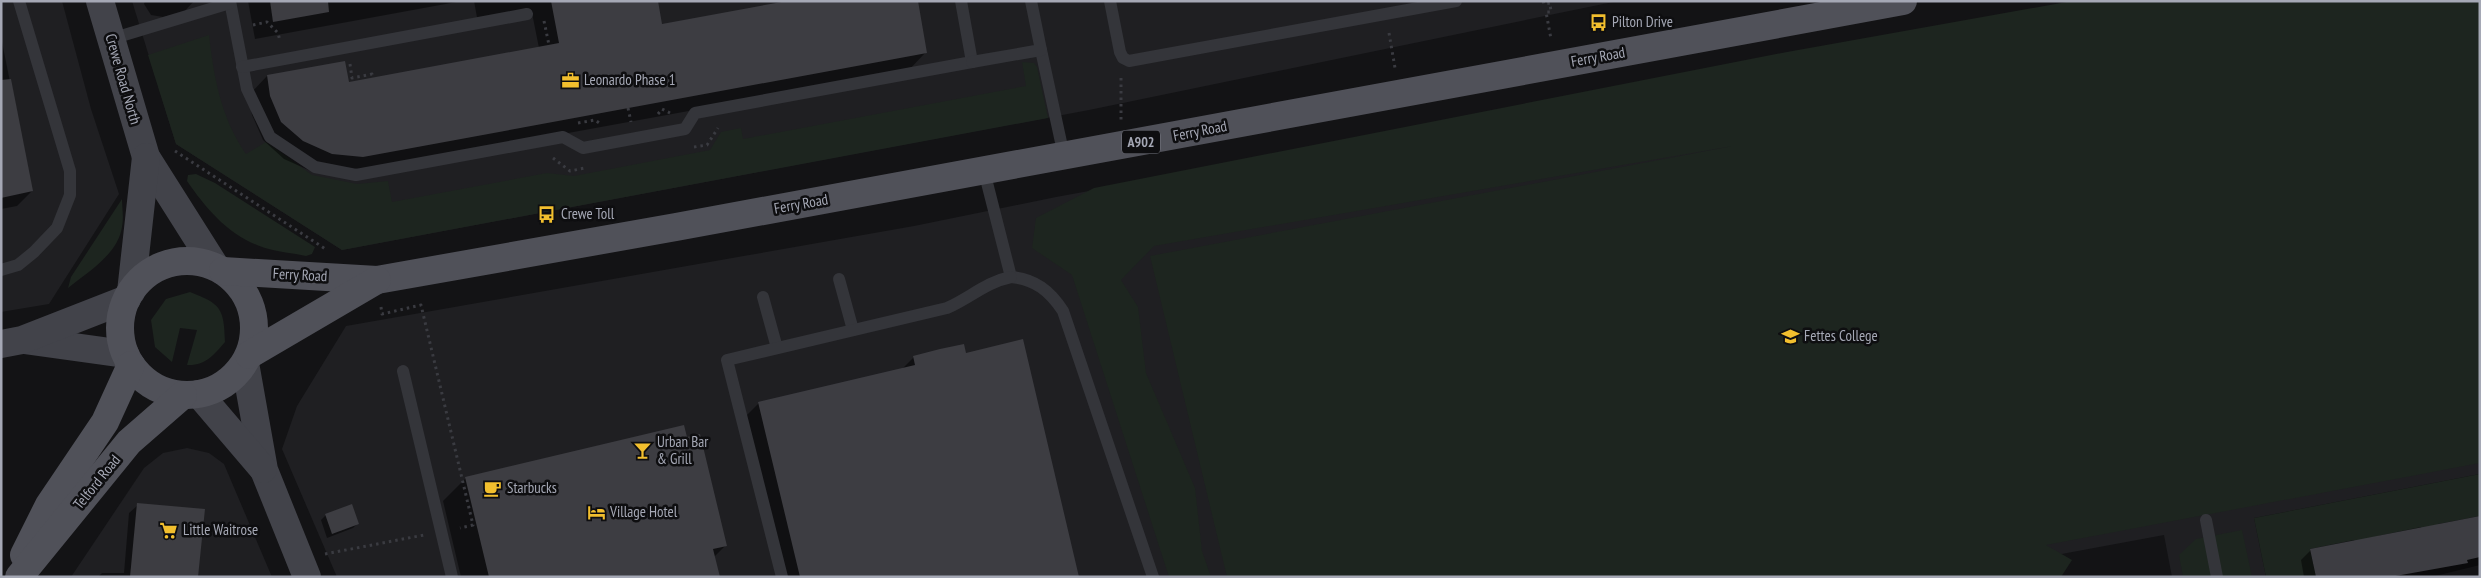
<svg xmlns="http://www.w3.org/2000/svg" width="2481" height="578" font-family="'PT Sans Narrow',sans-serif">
<rect width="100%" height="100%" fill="#131315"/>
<!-- built -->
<g fill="#1f1f22">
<polygon points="1,1 62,1 91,109 119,194 49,304 1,312"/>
<polygon points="132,1 1618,1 1089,110 342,250 176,144"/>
<polygon points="2131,1 2480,1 2480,474 2254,518 2266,577 2172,577 2164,535 1938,577 337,577 282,449 297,406 346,326 914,226 1056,197"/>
<polygon points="187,448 209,453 224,464 272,577 71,577 144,468 163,453"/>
</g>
<!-- green -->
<g fill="#1d251f">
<polygon points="2072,1 2480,1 2480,463 2046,545 2072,560 2061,577 1227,577 1150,256 1733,146 1154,246 1121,280 1138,307 1146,373 1195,488 1202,551 1211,577 1169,577 1072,275 1032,248 1036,218 1094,188 1787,52"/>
<path d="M209,35C214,78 221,118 246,154L266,142L312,175L357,184L388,181L392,202L547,173L574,176L710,150L721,132L741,128L743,139L1026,86L1022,62L1034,63L1037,67L1048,118L342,250L176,144L148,55Z"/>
<path d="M196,174L215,183L315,247L312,254L306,256C293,253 278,252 265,248C230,237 207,210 187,181L188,175Z"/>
<path d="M122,199C122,207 124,218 122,227C118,254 88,272 68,288L71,277Z"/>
<path d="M190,292C221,304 224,308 225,342C214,355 205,366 187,365L197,330L180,328L172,362L155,347L151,320L166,299Z"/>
<polygon points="2480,474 2480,516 2438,524 2444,551 2426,553 2421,527 2378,536 2386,577 2354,540 2310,549 2316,577 2266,577 2254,518"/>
<polygon points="2242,530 2252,577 2183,577 2179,555 2196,539"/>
</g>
<!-- shadow -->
<g fill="#0007">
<polygon points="145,1 194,1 183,13 163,17 151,15 144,4"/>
<polygon points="248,1 462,1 255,39"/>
<polygon points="474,1 656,1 661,26 926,52 908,71 343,174 313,172 284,159 263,140 252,115 249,95 267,76 344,62 348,83 539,48 532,13 478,23"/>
<polygon points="1,37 32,191 17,206 1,209"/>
<polygon points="965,354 1075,577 778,577 741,421 759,403 901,370 914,357"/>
<polygon points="686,438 725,546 714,557 718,577 461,577 443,501 466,478"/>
<polygon points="138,505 197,577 98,577 102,573 124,573 129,513"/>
<polygon points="326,515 358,523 353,528 327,538 321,520"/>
<polygon points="2480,517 2480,565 2431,577 2304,577 2301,560 2311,550"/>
</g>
<!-- building -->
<g fill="#3d3d42">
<polygon points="270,1 328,1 329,12 273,22"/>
<polygon points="551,1 658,1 662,24 787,1 918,1 927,53 363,157 332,154 303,141 281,122 270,96 267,75 345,61 349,82 559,43"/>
<polygon points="11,79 33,191 1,198 1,80"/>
<polygon points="1023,339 1079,577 800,577 758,402 915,365 913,356 940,349 964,344 966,353"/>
<polygon points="684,425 687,437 700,434 727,546 713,549 720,577 489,577 465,477"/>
<polygon points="137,503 205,509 198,577 130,577"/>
<polygon points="352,504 359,524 332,534 325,514"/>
<polygon points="2480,516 2480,557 2467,560 2468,563 2390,577 2316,577 2310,549"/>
</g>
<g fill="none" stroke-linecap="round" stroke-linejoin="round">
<!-- path -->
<g stroke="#3a3b41" stroke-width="3" stroke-dasharray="2.5 4" stroke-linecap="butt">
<polyline points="1543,1 1544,4 1550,3 1551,12 1546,12 1551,39"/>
<polyline points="544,21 549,45"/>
<polyline points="253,25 267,22 278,33 280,41"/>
<polyline points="1389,33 1395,68"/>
<polyline points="350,64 352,78 372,74 372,78"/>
<polyline points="1121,78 1121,120"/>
<polyline points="628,108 631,122"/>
<polyline points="658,114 662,109 670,113"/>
<polyline points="578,123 595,120 602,125"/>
<polyline points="694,147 707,145 718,128"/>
<polyline points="175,151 327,250"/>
<polyline points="553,158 570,171 585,168"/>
<polyline points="381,307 382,314 421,305 473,525 460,528"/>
<polyline points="325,554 424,535"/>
</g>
<!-- lane -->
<g stroke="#34353a" stroke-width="12">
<polyline points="230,1 247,89 270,137 315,167 356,175 563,137 583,148 685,129 695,113 972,62 961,1"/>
<polyline points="1110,1 1120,52 1123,58 1129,61 1456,1"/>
<polyline points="111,39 230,3"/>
<polyline points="1041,50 1064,156"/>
<polyline points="972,62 1041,50 1031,1"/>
<polyline points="242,67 527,14"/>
<path d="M984,171L1011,277C1035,279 1050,291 1063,311L1153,577"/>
<polyline points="1,270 18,265 34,252 57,228 70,195 70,171 19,1"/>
<polyline points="839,279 853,330"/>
<polyline points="763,297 777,348"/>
<polyline points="403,371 452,577"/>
<polyline points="2206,520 2217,577"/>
<path d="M782,577L727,360L947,308C970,298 986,282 1011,277"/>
</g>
<!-- secondary -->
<g stroke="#42434a" stroke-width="28">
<polyline points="100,1 146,157 215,266"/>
<polyline points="131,292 146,157"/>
<polyline points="24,340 125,354"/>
<polyline points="1,344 22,340 127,299"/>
<polyline points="245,363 264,470 307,577"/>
<polyline points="199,394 263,469"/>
</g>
<!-- primary -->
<g stroke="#505159" stroke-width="28">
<circle cx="187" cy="328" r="67"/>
<polyline points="223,271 377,280 676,227 1903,1"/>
<polyline points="249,355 377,280"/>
<polyline points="24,555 49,505 105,422 131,365"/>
<polyline points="19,577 129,442 183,395"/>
</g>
</g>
<!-- icons -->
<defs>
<symbol id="bus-bare" viewBox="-9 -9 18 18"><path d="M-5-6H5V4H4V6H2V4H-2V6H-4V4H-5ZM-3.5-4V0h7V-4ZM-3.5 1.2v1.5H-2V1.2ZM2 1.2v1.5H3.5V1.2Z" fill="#f2bf2e" stroke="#0e0e10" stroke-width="2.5" paint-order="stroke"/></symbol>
<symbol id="office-bare" viewBox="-9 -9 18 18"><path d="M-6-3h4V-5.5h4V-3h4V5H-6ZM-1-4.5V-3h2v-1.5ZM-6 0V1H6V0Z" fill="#f2bf2e" stroke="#0e0e10" stroke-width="2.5" paint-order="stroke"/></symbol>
<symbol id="school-bare" viewBox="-9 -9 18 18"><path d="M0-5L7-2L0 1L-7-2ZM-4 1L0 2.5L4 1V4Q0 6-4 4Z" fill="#f2bf2e" stroke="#0e0e10" stroke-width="2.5" paint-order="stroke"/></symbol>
<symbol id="bar-bare" viewBox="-9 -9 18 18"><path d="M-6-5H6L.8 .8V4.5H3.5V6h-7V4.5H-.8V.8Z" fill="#f2bf2e" stroke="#0e0e10" stroke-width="2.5" paint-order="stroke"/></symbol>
<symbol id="cafe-bare" viewBox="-9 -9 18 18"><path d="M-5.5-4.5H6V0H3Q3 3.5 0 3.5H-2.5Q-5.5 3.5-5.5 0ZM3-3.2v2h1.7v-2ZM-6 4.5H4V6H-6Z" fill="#f2bf2e" stroke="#0e0e10" stroke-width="2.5" paint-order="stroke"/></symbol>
<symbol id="hotel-bare" viewBox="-9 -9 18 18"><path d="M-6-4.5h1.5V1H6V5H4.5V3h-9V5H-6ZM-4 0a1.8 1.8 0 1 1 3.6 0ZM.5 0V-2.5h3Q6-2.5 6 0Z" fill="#f2bf2e" stroke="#0e0e10" stroke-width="2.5" paint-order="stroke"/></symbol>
<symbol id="supermarket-bare" viewBox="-9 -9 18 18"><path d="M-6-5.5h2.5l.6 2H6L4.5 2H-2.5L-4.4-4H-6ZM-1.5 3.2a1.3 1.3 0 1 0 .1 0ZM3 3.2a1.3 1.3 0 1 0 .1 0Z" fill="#f2bf2e" stroke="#0e0e10" stroke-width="2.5" paint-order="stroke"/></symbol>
</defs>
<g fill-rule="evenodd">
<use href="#bus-bare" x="1586" y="10" width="25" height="25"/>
<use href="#office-bare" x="558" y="68" width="25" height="25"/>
<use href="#bus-bare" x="534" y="202" width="25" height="25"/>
<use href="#school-bare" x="1778" y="324" width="25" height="25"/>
<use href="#bar-bare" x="630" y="438" width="25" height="25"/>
<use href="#cafe-bare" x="480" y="476" width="25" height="25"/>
<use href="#hotel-bare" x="584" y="500" width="25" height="25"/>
<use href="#supermarket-bare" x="156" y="518" width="25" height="25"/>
</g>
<g text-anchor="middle" stroke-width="5" stroke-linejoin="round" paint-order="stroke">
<!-- shield labels -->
<rect fill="#0e0e10" stroke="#787a84" stroke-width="1" x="1122" y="130.5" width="38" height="23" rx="4"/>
<g font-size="14" font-weight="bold" fill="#a5a8b5">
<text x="1141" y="147">A902</text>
</g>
<!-- poi labels -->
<g font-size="15" fill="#a5a8b5" stroke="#0e0e10" text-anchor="start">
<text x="1612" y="27">Pilton Drive</text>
<text x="584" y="85">Leonardo Phase 1</text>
<text x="561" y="219">Crewe Toll</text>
<text x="1804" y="341">Fettes College</text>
<text x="657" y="447">Urban Bar<tspan x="657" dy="17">&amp; Grill</tspan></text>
<text x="507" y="493">Starbucks</text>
<text x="610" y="517">Village Hotel</text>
<text x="183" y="535">Little Waitrose</text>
</g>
<!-- street labels -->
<g font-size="15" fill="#a5a8b5" stroke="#0e0e10">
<text transform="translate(1598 57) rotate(-10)" y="5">Ferry Road</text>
<text transform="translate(123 79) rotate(74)" y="5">Crewe Road North</text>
<text transform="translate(1200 131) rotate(-11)" y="5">Ferry Road</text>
<text transform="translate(801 204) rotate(-10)" y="5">Ferry Road</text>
<text transform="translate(300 275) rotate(3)" y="5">Ferry Road</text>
<text transform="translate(97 482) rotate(-51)" y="5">Telford Road</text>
</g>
</g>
<!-- border -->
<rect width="2481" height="578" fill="none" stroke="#a5a8b5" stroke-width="5"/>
</svg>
